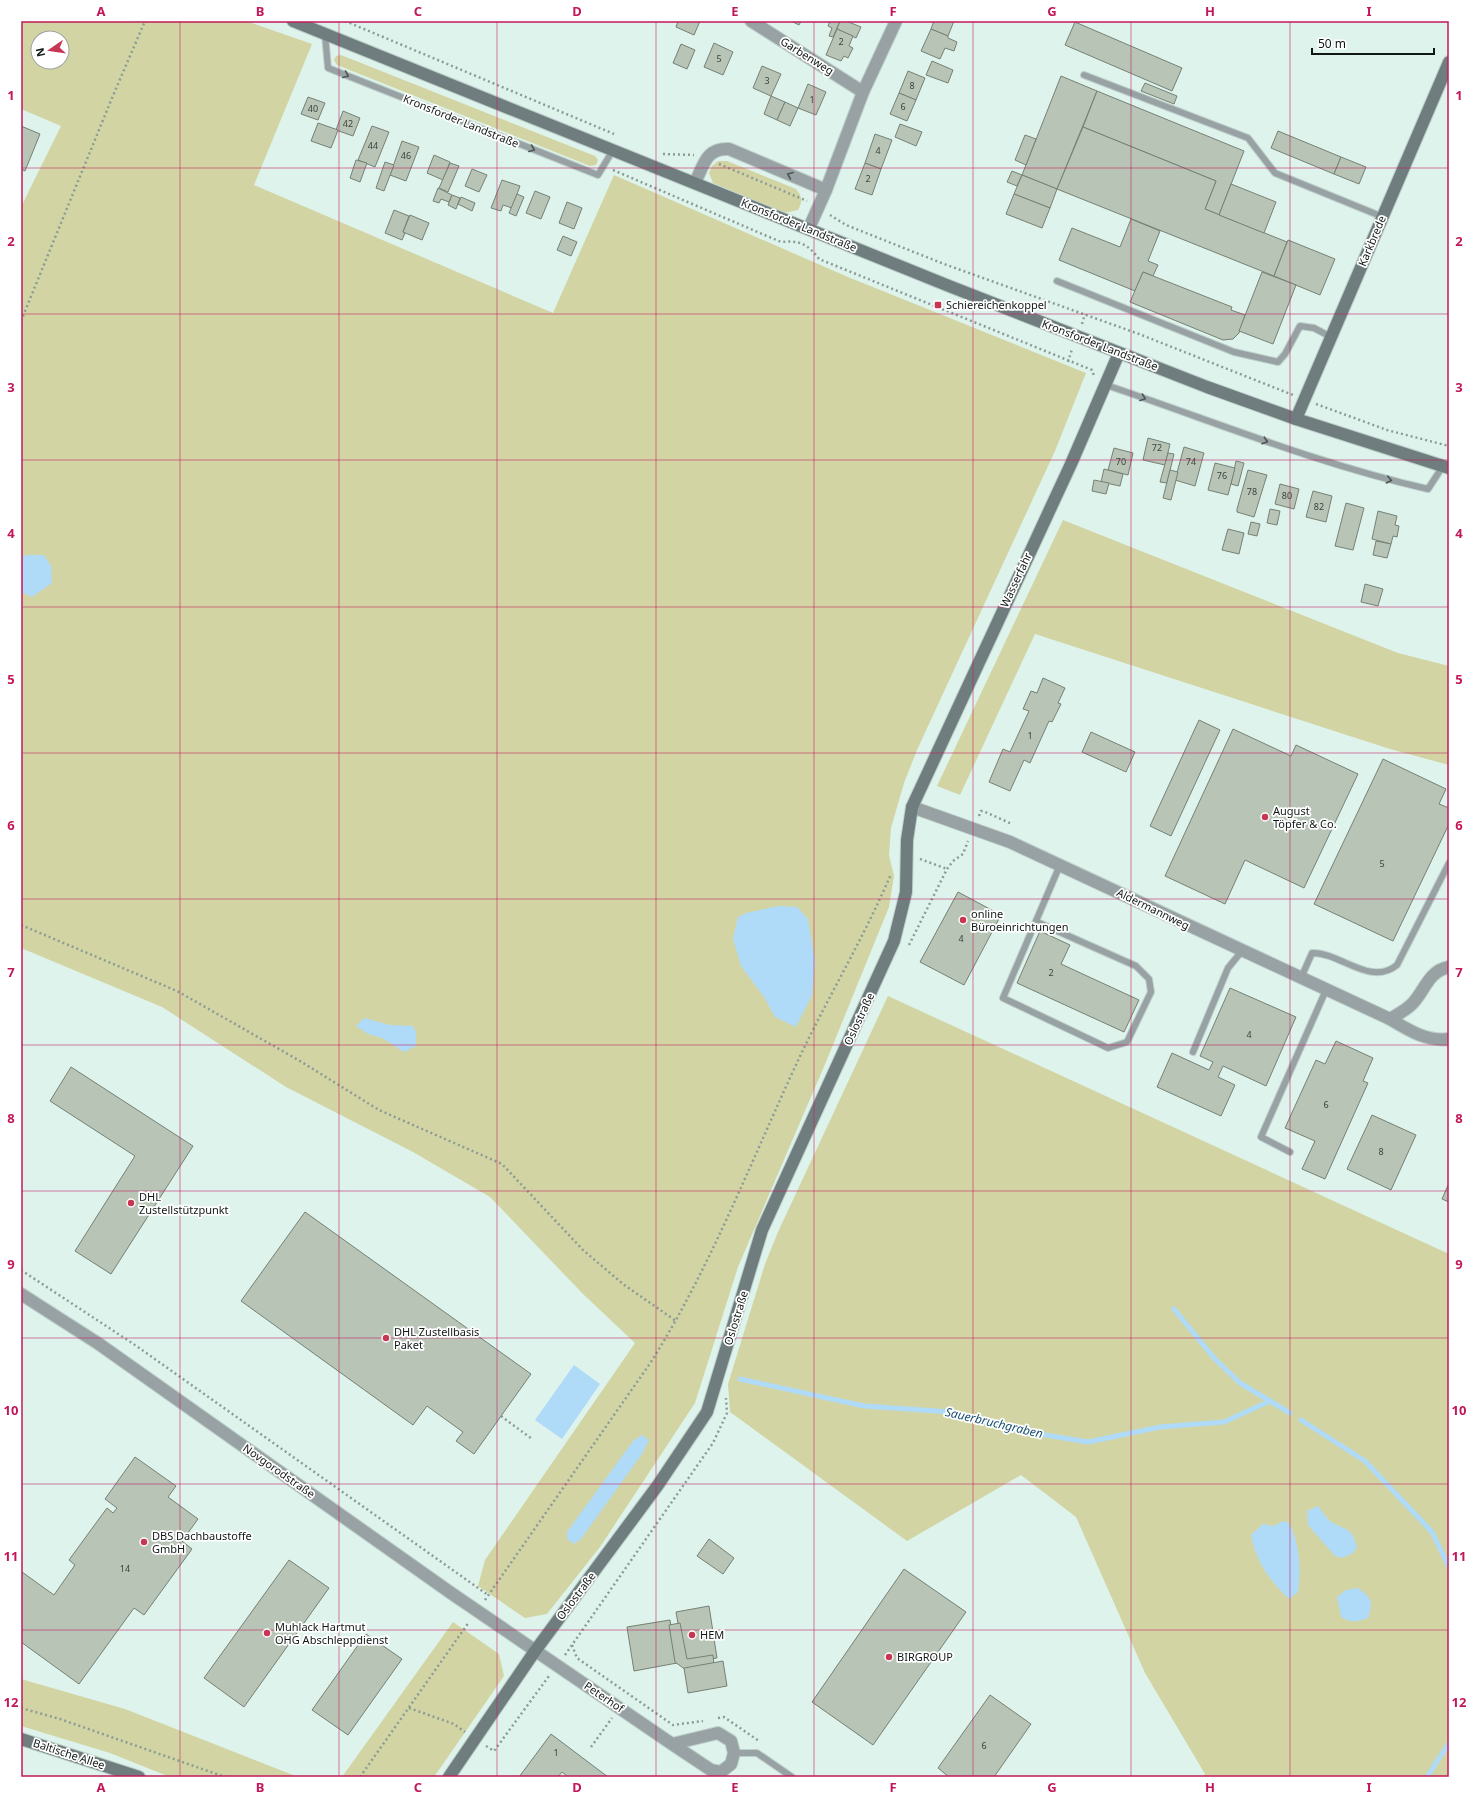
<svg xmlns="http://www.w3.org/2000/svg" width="1470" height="1798" font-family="'Noto Sans',sans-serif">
<rect width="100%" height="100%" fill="#def3ec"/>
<!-- green -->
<g fill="#d2d5a3" fill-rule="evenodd">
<path d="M21,21H246L312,44L254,185L553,313L614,175L848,277L1086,373L1055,451L917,750L904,783L891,828L889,855L894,876L889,907L826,1062L738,1267L695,1403L600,1547L547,1614L525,1618L478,1586L485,1560L635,1343L583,1294L490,1197L413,1152L286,1087L162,1007L21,948V207L61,126L21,109ZM38,38H62V62H38Z"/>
<polygon points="341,55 595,156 598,160 596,165 590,166 337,65 334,60 336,56"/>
<path d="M718,161H727L796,189C802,196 803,201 798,210L785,213L713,183L709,173L712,166Z"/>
<polygon points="1063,520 1398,653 1449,666 1449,765 1390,749 1035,634 960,795 937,786"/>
<polygon points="888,996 1449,1254 1449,1777 1202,1777 1205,1774 1145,1673 1076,1517 1021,1475 907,1541 730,1412 728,1384 765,1264 778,1232"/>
<polygon points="453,1622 499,1654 504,1676 434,1777 342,1777"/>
<polygon points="21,1679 125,1709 298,1777 170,1777 110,1753 21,1726"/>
</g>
<!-- water -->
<g fill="#afdaf8">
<polygon points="25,555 44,555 51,566 52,583 32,597 21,592 21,560"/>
<polygon points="779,906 797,907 808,919 815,961 812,995 796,1027 775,1017 764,997 741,966 733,939 738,917 746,913"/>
<polygon points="364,1018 390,1025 413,1026 416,1032 416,1046 404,1052 382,1038 368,1034 356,1026"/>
<polygon points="574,1365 600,1384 562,1439 535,1420"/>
<polygon points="642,1435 649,1440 642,1454 581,1539 574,1544 567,1539 567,1532 633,1441"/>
<path d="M1318,1506C1322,1510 1325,1517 1330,1521C1345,1531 1351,1525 1357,1547L1353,1553L1342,1558L1335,1556L1308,1525L1307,1511Z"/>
<path d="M1283,1521L1289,1523C1300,1544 1301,1569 1298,1592L1289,1599C1270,1581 1256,1562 1251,1535L1263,1524L1274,1526Z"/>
<path d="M1358,1588C1373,1599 1373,1601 1368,1618C1357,1622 1351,1623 1341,1617L1337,1597L1346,1590Z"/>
</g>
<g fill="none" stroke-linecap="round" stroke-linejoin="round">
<!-- stream -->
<g stroke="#afdaf8" stroke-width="5">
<polyline points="1174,1309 1214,1358 1240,1383 1270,1401"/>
<polyline points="740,1379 864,1406 951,1412 1021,1431 1088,1442 1160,1427 1224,1422 1270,1401 1290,1413"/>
<polyline points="1301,1420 1365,1461 1432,1532 1449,1567"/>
<polyline points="1427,1777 1449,1743"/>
</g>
</g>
<!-- building -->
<g fill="#b8c4b6" stroke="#758174">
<polygon points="678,21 700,21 694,35 676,27"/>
<polygon points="791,21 801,21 799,25"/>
<polygon points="830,21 840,21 833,37 829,36 832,28 828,26"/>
<polygon points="840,21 846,21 861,27 856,38 837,29"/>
<polygon points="934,21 954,21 948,36 931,29"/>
<polygon points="1075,22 1182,68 1172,91 1065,45"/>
<polygon points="837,29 853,36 849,46 853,48 848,58 844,56 841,61 826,55"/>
<polygon points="931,29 948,36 948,38 957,42 954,51 945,48 940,59 921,51"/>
<polygon points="714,43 733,52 723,75 704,67"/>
<polygon points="681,44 695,50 687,69 673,63"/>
<polygon points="932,61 953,70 948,83 926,75"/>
<polygon points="762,66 781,74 771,96 753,88"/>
<polygon points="908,71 925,78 916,100 899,93"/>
<polygon points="1061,76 1097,91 1057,189 1022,175"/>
<polygon points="1145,83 1177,96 1174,104 1141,91"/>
<polygon points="808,84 826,92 816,115 798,108"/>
<polygon points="1097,91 1244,151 1219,215 1205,209 1216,181 1083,127"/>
<polygon points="899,93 916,100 907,121 890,114"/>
<polygon points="771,96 785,102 777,120 764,114"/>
<polygon points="308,97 325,103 318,120 301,114"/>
<polygon points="785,102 798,108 790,126 777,120"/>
<polygon points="343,111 360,118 353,136 336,130"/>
<polygon points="318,123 338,130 331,148 311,141"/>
<polygon points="900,124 922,132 916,146 895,137"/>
<polygon points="21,126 40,134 25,171 21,169"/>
<polygon points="372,126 389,132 375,167 358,160"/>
<polygon points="1083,127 1216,181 1205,209 1287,242 1274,276 1057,189"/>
<polygon points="1278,131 1341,157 1334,174 1271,148"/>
<polygon points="875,134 892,140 881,169 865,163"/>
<polygon points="1025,135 1036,139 1026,165 1015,160"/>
<polygon points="402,141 419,147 406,181 390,175"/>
<polygon points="434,155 450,162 443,180 427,173"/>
<polygon points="1341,157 1366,167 1359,184 1334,174"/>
<polygon points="356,160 367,163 360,182 350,178"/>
<polygon points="385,162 394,165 384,191 376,188"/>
<polygon points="450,163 459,166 448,192 439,188"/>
<polygon points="865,163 881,169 872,195 855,189"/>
<polygon points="472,169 487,175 479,192 465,186"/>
<polygon points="1012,171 1022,175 1017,186 1007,182"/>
<polygon points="1022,175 1057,189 1050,208 1014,194"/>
<polygon points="502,180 520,186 512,208 503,205 501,211 491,208"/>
<polygon points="1231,184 1276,202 1264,233 1219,215"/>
<polygon points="438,188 452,195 449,202 441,199 439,203 433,201"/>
<polygon points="535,191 550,197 541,219 526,213"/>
<polygon points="517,194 524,197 516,216 509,213"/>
<polygon points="1014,194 1050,208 1042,228 1006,214"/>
<polygon points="452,195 460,198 456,209 448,205"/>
<polygon points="461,197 475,203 472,211 458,204"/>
<polygon points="567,202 582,208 574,229 559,223"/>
<polygon points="394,210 409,216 403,232 405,233 402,240 385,233"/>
<polygon points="410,215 429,223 422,240 403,232"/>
<polygon points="1131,219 1160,231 1148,261 1158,265 1153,276 1143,272 1135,291 1059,260 1072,228 1120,247"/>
<polygon points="563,236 577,242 571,256 557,250"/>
<polygon points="1288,240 1335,259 1320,295 1274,276"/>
<polygon points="1143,272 1232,307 1231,310 1245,315 1239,333 1233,339 1223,340 1130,302"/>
<polygon points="1262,272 1296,285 1273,344 1239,331"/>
<polygon points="1148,438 1170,444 1165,465 1143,460"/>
<polygon points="1184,447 1204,453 1195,486 1175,480"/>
<polygon points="1114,448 1133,453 1128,475 1108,470"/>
<polygon points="1168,453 1174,454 1167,483 1160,482"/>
<polygon points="1236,461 1244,463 1238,486 1231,484"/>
<polygon points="1215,463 1235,468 1228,495 1208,490"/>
<polygon points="1104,469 1123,474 1120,486 1101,482"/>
<polygon points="1170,470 1178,472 1171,500 1163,498"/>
<polygon points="1248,470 1267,475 1254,517 1237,512 1237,509"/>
<polygon points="1094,480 1109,483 1106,494 1092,491"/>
<polygon points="1280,484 1299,489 1294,509 1275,504"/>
<polygon points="1313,491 1332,496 1326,522 1306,517"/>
<polygon points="1346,503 1364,508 1353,550 1335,546"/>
<polygon points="1270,509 1280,511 1277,525 1267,523"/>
<polygon points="1378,511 1397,516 1395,525 1399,526 1397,537 1393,536 1391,544 1372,539"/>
<polygon points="1251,522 1260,524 1257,536 1248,534"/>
<polygon points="1228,529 1244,533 1239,554 1222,550"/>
<polygon points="1376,541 1391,544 1387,558 1373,555"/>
<polygon points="1365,584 1383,589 1378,606 1361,602"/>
<polygon points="1043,678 1065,688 1058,703 1061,704 1052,722 1049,721 1030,763 1024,760 1010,791 989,782 1003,749 1010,752 1029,711 1023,709 1031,691 1037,693"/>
<polygon points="1199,720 1220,730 1171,836 1150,826"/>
<polygon points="1233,729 1291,756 1296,745 1358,774 1304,888 1245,860 1225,904 1165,876"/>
<polygon points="1091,732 1135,752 1126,772 1082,752"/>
<polygon points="1383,759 1446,789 1439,804 1449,808 1449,824 1393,941 1314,904"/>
<polygon points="958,892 1001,915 964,985 920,962"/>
<polygon points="1040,931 1070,945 1061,964 1139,1000 1124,1032 1017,983"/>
<polygon points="1230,988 1296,1017 1266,1086 1223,1066 1218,1077 1235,1085 1221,1116 1157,1087 1172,1053 1209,1070 1213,1062 1200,1056"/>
<polygon points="1336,1041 1373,1058 1363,1081 1368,1083 1325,1179 1302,1169 1315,1141 1285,1128 1316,1060 1325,1064"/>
<polygon points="71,1067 193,1146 111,1274 75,1251 135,1156 50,1101"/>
<polygon points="1372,1115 1416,1135 1391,1190 1347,1169"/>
<polygon points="1449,1183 1449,1202 1442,1199"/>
<polygon points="305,1212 531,1374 474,1454 456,1441 463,1432 427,1406 413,1425 241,1301"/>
<polygon points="135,1457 176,1486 168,1497 198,1519 182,1541 192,1549 144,1615 134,1608 79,1684 21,1642 21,1574 22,1572 54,1595 75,1565 69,1560 107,1508 113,1513 117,1508 105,1499"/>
<polygon points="709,1539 734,1558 723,1574 697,1556"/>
<polygon points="289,1560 329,1588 244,1707 204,1678"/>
<polygon points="904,1569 966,1612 873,1745 812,1702"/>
<polygon points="709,1606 717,1658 685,1663 676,1612"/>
<polygon points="670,1620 677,1663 634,1671 627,1627"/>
<polygon points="680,1623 687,1659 713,1655 714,1665 686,1670 675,1662 669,1625"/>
<polygon points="366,1634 402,1659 348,1735 312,1710"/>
<polygon points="723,1661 727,1686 688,1693 684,1668"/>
<polygon points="990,1695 1031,1724 994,1777 949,1777 938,1768"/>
<polygon points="551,1734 608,1777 568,1777 562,1772 558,1777 519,1777"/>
</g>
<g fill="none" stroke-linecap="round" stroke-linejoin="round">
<defs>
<g id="lane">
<polyline points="325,34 328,68 598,175 613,150"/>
<polyline points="1084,75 1248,138 1275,173 1383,217"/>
<polyline points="1057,281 1234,352 1278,362 1285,354 1300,326 1314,328 1331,337"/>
<path d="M1106,385C1213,421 1317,464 1428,489L1443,466"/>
<polyline points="1037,922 1136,966 1149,979 1151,992 1127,1042 1108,1048 1003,998 1060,865"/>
<path d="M1301,978L1312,953C1340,952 1370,987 1397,965L1449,863"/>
<polyline points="1193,1052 1228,968 1242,951"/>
<polyline points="1290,1152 1261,1137 1326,990"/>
<polyline points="734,1753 757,1753 792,1777"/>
</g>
<g id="street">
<polyline points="751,21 863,92"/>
<path d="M695,183C704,164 706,148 729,149L826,190"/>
<polyline points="809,228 826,190 863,92 896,21"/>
<path d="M912,807L1010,842L1390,1019C1408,1030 1427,1042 1449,1039"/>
<path d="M1390,1019C1397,1015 1406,1010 1412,1004C1425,991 1428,971 1449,967"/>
<polyline points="21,1294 99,1344 451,1593 672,1744 711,1770 721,1772 731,1764 734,1753 731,1741 718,1733 672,1744"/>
</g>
<g id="secondary">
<polyline points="293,21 949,286 1207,387 1296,419 1449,468"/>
<polyline points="1296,419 1449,62"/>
<polyline points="21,1739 139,1777"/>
<polyline points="449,1777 535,1651 658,1485 707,1412 762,1230 894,941 906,892 907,840 912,807 1071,464 1119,353"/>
</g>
</defs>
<!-- lane casing -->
<use href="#lane" stroke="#bdd0ca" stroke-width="8"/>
<!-- street casing -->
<use href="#street" stroke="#bdd0ca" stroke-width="14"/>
<!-- secondary casing -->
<use href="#secondary" stroke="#bdd0ca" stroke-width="14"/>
<!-- path -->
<g stroke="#8c9b96" stroke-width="2.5" stroke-dasharray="2 3" stroke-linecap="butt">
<polyline points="345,21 614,134"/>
<polyline points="663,154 694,155"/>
<polyline points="719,164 807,201"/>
<path d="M613,170L781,242C799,240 808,244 819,259L1092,370L1094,376"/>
<polyline points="830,215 846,225 944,264 1139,334 1293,395"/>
<polyline points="21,321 112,98 145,21"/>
<polyline points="1082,324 1085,314"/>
<polyline points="1068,362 1072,349"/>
<polyline points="1316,404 1387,430 1449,446"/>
<polyline points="979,816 981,811 983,811 1012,824"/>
<polyline points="920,859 947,869"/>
<polyline points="21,925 177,991 300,1061 379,1110 502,1164 583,1250 623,1284 676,1321"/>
<polyline points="909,945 947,869 953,861 963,854 968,841"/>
<polyline points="21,1270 135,1345 488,1595"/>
<polyline points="501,1416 532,1439"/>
<path d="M485,1600L651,1362C712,1265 753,1156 802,1052C831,992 865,935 891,874"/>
<polyline points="572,1645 577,1658 673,1725 703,1721"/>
<polyline points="565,1655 713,1443 727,1413 726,1398"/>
<polyline points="21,1708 60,1719 225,1777"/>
<polyline points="409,1708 454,1724 465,1732"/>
<polyline points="718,1718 724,1717 759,1741"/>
<polyline points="486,1746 494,1751 549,1676"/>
<polyline points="591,1747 612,1718"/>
<polyline points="360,1777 469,1622"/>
</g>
<!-- lane -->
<use href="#lane" stroke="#98a1a3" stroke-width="6"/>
<!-- street -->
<use href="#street" stroke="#98a1a3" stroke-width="12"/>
<!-- secondary -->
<use href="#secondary" stroke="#707d7f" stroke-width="12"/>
</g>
<!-- one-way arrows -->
<defs><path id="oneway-chevron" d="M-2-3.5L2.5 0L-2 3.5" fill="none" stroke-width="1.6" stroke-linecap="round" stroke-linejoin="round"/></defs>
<g stroke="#4d5655">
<use href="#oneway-chevron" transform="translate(346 75) rotate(22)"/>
<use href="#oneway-chevron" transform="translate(532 149) rotate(22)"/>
<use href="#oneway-chevron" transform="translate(790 175) rotate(-158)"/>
<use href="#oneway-chevron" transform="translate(1143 398) rotate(20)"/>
<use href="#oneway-chevron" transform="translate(1265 441) rotate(18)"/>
<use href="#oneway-chevron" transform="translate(1389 480) rotate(13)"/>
</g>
<!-- grid -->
<path fill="none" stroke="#c2185b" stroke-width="1" stroke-opacity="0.55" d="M180,21V1777M339,21V1777M497,21V1777M656,21V1777M814,21V1777M973,21V1777M1131,21V1777M1290,21V1777M21,168H1449M21,314H1449M21,460H1449M21,607H1449M21,753H1449M21,899H1449M21,1045H1449M21,1191H1449M21,1338H1449M21,1484H1449M21,1630H1449"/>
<!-- markers -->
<g fill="#c73753" stroke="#fff" stroke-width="1.5">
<rect x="934" y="301" width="8" height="8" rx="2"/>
<circle cx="1265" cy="817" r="4"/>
<circle cx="963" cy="920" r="4"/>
<circle cx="131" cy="1203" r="4"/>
<circle cx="386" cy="1338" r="4"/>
<circle cx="144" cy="1542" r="4"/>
<circle cx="267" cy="1633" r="4"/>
<circle cx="692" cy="1635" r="4"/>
<circle cx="889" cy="1657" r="4"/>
</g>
<g text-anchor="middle" stroke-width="3.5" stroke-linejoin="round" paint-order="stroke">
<!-- number labels -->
<g font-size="9" fill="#3a433d">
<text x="841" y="45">2</text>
<text x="719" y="62">5</text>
<text x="767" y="84">3</text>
<text x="912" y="89">8</text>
<text x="812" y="103">1</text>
<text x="903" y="110">6</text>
<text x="313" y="112">40</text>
<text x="348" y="127">42</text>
<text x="373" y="149">44</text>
<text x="878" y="154">4</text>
<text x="406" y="159">46</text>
<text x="868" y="182">2</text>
<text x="1157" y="451">72</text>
<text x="1121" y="465">70</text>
<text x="1191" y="465">74</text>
<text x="1222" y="479">76</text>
<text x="1252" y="495">78</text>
<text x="1287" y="499">80</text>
<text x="1319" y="510">82</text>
<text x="1030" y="739">1</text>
<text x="1382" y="867">5</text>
<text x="961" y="942">4</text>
<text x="1051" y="976">2</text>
<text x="1249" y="1038">4</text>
<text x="1326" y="1108">6</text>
<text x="1381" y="1155">8</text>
<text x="125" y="1572">14</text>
<text x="984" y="1749">6</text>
<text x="556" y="1756">1</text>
</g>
<!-- street labels -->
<g font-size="11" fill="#101815" stroke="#fff">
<text transform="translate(807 56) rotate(32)" y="4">Garbenweg</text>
<text transform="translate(461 121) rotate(22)" y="4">Kronsforder Landstraße</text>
<text transform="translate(799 225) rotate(22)" y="4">Kronsforder Landstraße</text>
<text transform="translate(1372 241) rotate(-67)" y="4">Karkbrede</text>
<text transform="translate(1100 345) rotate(21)" y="4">Kronsforder Landstraße</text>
<text transform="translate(1016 580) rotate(-65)" y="4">Wasserfahr</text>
<text transform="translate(1153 909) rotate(26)" y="4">Aldermannweg</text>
<text transform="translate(859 1019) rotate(-65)" y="4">Oslostraße</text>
<text transform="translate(736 1318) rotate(-73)" y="4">Oslostraße</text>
<text transform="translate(279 1471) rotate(35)" y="4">Novgorodstraße</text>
<text transform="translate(576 1596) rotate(-53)" y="4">Oslostraße</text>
<text transform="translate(604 1697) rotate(34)" y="4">Peterhof</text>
<text transform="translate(69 1754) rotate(18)" y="4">Baltische Allee</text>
</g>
<!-- poi labels -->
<g font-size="11" fill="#101815" stroke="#fff" text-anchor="start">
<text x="946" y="309">Schiereichenkoppel</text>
<text x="1273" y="815">August<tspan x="1273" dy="13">Töpfer &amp; Co.</tspan></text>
<text x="971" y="918">online<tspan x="971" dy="13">Büroeinrichtungen</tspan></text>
<text x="139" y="1201">DHL<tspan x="139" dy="13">Zustellstützpunkt</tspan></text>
<text x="394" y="1336">DHL Zustellbasis<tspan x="394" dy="13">Paket</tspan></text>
<text x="152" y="1540">DBS Dachbaustoffe<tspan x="152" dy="13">GmbH</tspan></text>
<text x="275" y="1631">Muhlack Hartmut<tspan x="275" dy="13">OHG Abschleppdienst</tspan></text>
<text x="700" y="1639">HEM</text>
<text x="897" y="1661">BIRGROUP</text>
</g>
<!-- water labels -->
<g font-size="12" font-style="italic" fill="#1a5273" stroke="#fff">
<text transform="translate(994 1423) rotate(13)" y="4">Sauerbruchgraben</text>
</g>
</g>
<!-- border -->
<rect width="1470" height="1798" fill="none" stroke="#ffffff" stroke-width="44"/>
<!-- north arrow -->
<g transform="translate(50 50) rotate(257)"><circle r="19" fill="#ffffff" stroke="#9fa3a1"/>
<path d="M0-3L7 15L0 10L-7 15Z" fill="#c73753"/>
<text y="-6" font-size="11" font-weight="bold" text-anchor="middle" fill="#101815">N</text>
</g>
<!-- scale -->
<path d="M1312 48v6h122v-6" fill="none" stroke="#101815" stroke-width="2"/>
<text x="1318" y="48" font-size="12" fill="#101815" stroke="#ffffff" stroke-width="3" paint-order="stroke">50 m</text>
<rect x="22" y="22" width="1426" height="1754" fill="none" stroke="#c2185b" stroke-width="1.5"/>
<g font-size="13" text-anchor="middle" font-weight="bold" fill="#c2185b">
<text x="101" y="16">A</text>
<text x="260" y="16">B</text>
<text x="418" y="16">C</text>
<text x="577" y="16">D</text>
<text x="735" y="16">E</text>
<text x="893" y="16">F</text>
<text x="1052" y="16">G</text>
<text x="1210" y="16">H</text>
<text x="1369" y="16">I</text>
<text x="11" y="100">1</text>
<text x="1459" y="100">1</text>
<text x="11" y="246">2</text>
<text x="1459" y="246">2</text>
<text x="11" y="392">3</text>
<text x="1459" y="392">3</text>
<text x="11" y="538">4</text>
<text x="1459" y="538">4</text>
<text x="11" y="684">5</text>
<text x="1459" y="684">5</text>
<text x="11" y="830">6</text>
<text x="1459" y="830">6</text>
<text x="11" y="977">7</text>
<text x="1459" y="977">7</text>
<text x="11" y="1123">8</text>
<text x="1459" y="1123">8</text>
<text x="11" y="1269">9</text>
<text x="1459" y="1269">9</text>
<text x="11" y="1415">10</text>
<text x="1459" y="1415">10</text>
<text x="11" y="1561">11</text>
<text x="1459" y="1561">11</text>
<text x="11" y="1707">12</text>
<text x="1459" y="1707">12</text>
<text x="101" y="1792">A</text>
<text x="260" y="1792">B</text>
<text x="418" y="1792">C</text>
<text x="577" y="1792">D</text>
<text x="735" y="1792">E</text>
<text x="893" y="1792">F</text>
<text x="1052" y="1792">G</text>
<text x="1210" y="1792">H</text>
<text x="1369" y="1792">I</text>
</g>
</svg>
